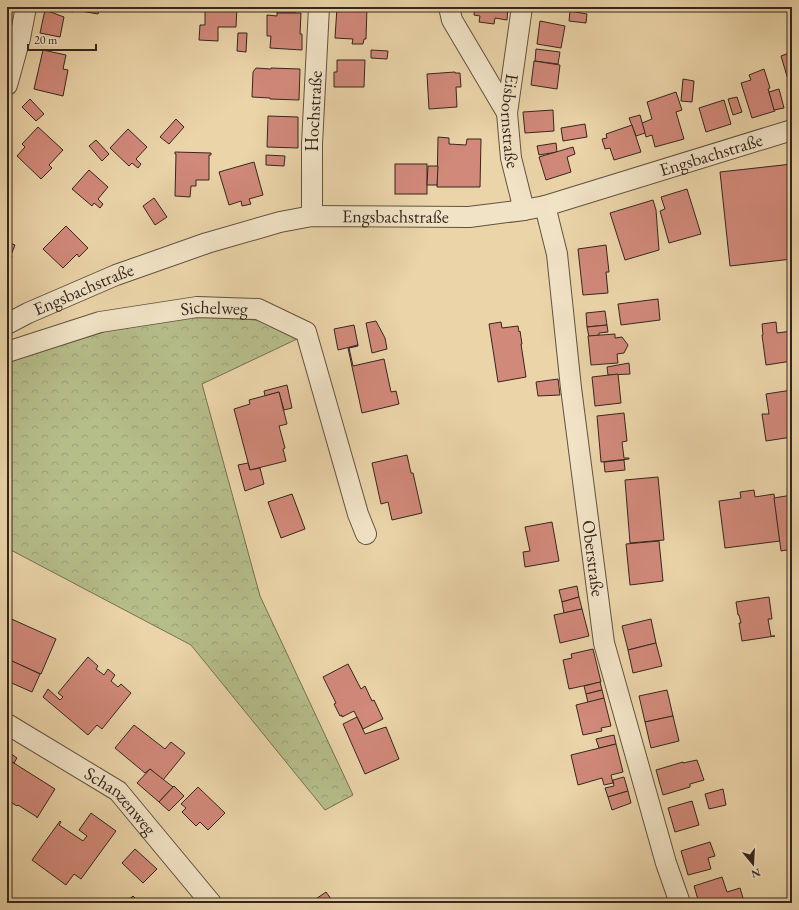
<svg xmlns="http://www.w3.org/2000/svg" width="799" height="910" font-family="'EB Garamond',serif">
<defs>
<pattern id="forest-crowns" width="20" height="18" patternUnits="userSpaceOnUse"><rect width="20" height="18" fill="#b5bd89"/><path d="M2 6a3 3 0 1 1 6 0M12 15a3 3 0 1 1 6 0" fill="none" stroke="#9ca276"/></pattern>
</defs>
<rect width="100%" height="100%" fill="#ead4a8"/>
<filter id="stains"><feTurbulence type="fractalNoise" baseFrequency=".005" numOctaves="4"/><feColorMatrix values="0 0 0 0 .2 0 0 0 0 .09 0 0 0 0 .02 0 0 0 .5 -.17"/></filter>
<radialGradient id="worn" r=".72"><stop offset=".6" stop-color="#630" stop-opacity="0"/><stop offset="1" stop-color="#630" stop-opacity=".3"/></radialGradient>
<!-- forest -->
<polygon fill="url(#forest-crowns)" stroke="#757254" points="195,315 256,320 289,331 297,339 202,384 260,596 353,795 325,810 191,645 7,548 7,362 107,331"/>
<!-- building -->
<g fill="#d1897a" stroke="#35261f">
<polygon points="64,7 100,7 98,14 81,11 82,9 74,8 73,12 63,10"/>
<polygon points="205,7 237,7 236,27 218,27 218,41 199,40 200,25 205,25"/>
<polygon points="277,7 296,7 295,13 277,13"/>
<polygon points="337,7 367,7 366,39 364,39 363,44 352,44 353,39 335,38"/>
<polygon points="475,7 508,7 507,20 495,18 494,24 479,22 480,16 474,15"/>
<polygon points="45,10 64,17 60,37 40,33"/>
<polygon points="570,11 587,14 586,23 569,21"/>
<polygon points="277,13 301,13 300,34 302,34 302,50 270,48 271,36 267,36 267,15 277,16"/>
<polygon points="540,21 565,26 561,48 537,44"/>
<polygon points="238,33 247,33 246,52 237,51"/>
<polygon points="536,49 560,52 558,64 535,61"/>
<polygon points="43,50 66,55 63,69 68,70 63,96 34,89"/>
<polygon points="371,50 388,51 387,59 371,58"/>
<polygon points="792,52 792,93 781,56"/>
<polygon points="337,60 365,60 364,87 334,87 334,72 337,72"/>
<polygon points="534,61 560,65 557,89 531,85"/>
<polygon points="256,68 271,69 271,68 300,69 299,100 270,99 270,98 252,97 253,72"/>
<polygon points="764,69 770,88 768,89 775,111 752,118 741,83 751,80 749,75"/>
<polygon points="455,72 455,73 460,73 461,87 456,87 457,107 429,109 427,74"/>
<polygon points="683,79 694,81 692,102 681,101"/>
<polygon points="779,89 784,108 774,110 769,92"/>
<polygon points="676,92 682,110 676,112 684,139 655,147 652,135 646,137 642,123 652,119 647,102"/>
<polygon points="737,97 742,112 733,115 728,99"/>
<polygon points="30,99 44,114 36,121 22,107"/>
<polygon points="724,100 731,124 706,132 699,108"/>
<polygon points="553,110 554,131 525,133 523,112"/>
<polygon points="640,115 645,133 636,136 629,118"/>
<polygon points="268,116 298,117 298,148 267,147"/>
<polygon points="176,119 184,127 169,144 160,137"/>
<polygon points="585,124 587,137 563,141 561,128"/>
<polygon points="632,125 641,152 614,160 610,148 605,149 602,139 607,138 606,134"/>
<polygon points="38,127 63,150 49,165 52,168 41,179 17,156 25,147 22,144"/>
<polygon points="128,129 147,147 136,159 141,164 138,168 132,163 129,166 110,148"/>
<polygon points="438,137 449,138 449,144 466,145 467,139 481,139 480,187 437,187"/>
<polygon points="96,140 109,154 102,161 89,146"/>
<polygon points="556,143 557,152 539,155 537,146"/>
<polygon points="573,147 575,154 567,157 571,172 546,180 539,157"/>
<polygon points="175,152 211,153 211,155 209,155 209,180 196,180 196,186 191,186 190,197 175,196 176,154 175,154"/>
<polygon points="266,155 285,156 284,166 266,165"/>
<polygon points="254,162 263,195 249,199 251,204 242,206 241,201 229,205 219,172"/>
<rect x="395" y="164" width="32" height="30"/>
<polygon points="792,164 792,259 730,266 720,172"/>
<polygon points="428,166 438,166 437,185 427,185"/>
<polygon points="89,170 108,187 98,199 103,204 100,208 94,203 92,206 72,189"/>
<polygon points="687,189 701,234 669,243 660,211 665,209 661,197"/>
<polygon points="154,198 167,217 155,225 143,206"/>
<polygon points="653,200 656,210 659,250 625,260 610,213"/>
<polygon points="66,226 88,248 79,257 77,254 63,268 43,249"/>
<polygon points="7,242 15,245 11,255 7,254"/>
<polygon points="606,245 609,272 606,272 608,293 583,295 578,249"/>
<polygon points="7,254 12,256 7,270"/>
<polygon points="658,299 660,320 621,325 618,304"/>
<polygon points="605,311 607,325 587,327 586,313"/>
<polygon points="376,321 385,338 387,349 372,353 366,323"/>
<polygon points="501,322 502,328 518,326 519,332 520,331 522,344 521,344 526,377 498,382 489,324"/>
<polygon points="776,322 777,333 792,331 792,361 766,365 762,335 763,335 762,324"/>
<polygon points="354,325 358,345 338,350 334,329"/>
<polygon points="607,325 608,332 599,333 599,335 589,337 587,327"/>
<polygon points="615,334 615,338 622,337 628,345 624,353 617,354 618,363 591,365 588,336"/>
<polygon points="358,345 358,346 349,348 353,366 384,359 391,392 396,391 399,404 362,413 348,348"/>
<polygon points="629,363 630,374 608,375 607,367"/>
<polygon points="618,374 621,403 595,406 592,377"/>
<polygon points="558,379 560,395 538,396 536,382"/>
<polygon points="287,385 292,408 284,410 279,392 265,396 264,391"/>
<polygon points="792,390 792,437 766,441 762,414 769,414 766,394"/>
<polygon points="279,392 287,424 279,426 285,448 283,449 286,461 250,470 234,409 250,404 249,400"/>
<polygon points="624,413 627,441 622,442 624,458 629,458 629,459 601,462 597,416"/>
<polygon points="407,455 411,473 413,473 422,513 392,520 388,502 381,504 372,463"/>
<polygon points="624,460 625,470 605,472 604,462"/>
<polygon points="248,463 250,470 260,468 264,484 245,491 238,465"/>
<polygon points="658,477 664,540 630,543 625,480"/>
<polygon points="754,490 755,497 774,494 780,541 725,548 719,501 741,498 740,492"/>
<polygon points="292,494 305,529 281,538 268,502"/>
<polygon points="792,495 792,549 781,551 774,498"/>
<polygon points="552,522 559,561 525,567 523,552 530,551 525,527"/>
<polygon points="659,541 663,581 630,585 626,544"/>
<polygon points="577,586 579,597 562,602 559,590"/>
<polygon points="579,597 582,609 564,613 562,602"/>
<polygon points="769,597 772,619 768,619 771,636 775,636 742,641 739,623 741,623 739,615 738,615 736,602"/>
<polygon points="582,609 589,636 560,643 554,615"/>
<polygon points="7,617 56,639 41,674 7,659"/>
<polygon points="651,619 656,643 628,650 622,626"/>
<polygon points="656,643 662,666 633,673 628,650"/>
<polygon points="593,649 601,682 569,689 563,660 572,658 571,654"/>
<polygon points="88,657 98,666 96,669 104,675 108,669 115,675 111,681 118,687 121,684 131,693 102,729 97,725 88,735 43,697 48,689 60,700 63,697 58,693"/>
<polygon points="12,661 40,674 32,692 7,681 7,672"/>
<polygon points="348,664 361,689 365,686 372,701 374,700 383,719 363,729 354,711 342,717 342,715 340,716 334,704 336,703 323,677"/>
<polygon points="600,682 602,690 586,694 584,686"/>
<polygon points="602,690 604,698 588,703 586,694"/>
<polygon points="667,690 673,716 645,722 639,696"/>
<polygon points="604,698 611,726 601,728 602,731 583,735 576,705"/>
<polygon points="673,716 679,741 651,748 645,722"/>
<polygon points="357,717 365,734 386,727 399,759 365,774 343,724"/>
<polygon points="134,725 165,749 171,742 185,753 163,780 150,769 145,773 115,748"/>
<polygon points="614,735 616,744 599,748 596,739"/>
<polygon points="616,744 623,772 611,775 613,783 604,785 602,778 578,785 571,755"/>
<polygon points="7,751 17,758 14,763 9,760 7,763"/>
<polygon points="9,760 55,789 37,818 37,817 18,805 17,806 9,801 10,800 7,798 7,763"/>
<polygon points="697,760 704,780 690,784 690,787 663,795 656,770 683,762 683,763"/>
<polygon points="150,769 173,787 159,802 137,783"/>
<polygon points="624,777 628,791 608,797 605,788 614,786 613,780"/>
<polygon points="174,786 184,796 169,811 159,802"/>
<polygon points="198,787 225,813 208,830 200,822 196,826 182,812 186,808 181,804"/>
<polygon points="723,789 726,805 709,809 705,794"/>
<polygon points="628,791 631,803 612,810 608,797"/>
<polygon points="692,801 699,825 675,832 668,808"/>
<polygon points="91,813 116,831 81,879 74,874 66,885 32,860 60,821 61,822 59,825 83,841 87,836 79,830"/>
<polygon points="710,842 715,856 708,858 711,869 688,875 681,851"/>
<polygon points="135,849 157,869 143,883 122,863"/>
<polygon points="722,877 727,892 740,888 744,901 738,903 699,903 694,886"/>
<polygon points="326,892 334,903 310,903"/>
<polygon points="133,896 140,903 125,903"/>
</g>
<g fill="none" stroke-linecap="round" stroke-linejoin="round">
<defs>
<g id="street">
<polyline points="449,7 452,20 507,113"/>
<path id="s1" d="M522,7L507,113L511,158L524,210"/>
<polyline points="7,85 20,38 26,7"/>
<path id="s2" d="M545,206L557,254L571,388L604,643L666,863L680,903"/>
<path id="s3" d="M312,216V144L319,7"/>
<path id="s4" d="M7,324L28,313L116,275L207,243L280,222L312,216L469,217L524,210L545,206L792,130"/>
<path id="s5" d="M7,352L100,322L197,307L258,309L306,332L358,514L366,534"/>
<path id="s6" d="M7,724L118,791L211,903"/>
</g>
</defs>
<!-- street casing -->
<use href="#street" stroke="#625241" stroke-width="22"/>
<!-- street -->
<use href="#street" stroke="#f1e3c6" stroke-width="20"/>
</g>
<g text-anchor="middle" stroke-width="4" stroke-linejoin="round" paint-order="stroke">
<!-- street labels -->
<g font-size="18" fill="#35261f" stroke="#f1e3c6">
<text dy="6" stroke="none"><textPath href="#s3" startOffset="105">Hochstraße</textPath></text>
<text dy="6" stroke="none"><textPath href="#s1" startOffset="115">Eisbornstraße</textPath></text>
<text dy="6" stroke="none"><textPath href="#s4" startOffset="732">Engsbachstraße</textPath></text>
<text dy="6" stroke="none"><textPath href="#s4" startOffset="408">Engsbachstraße</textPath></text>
<text dy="6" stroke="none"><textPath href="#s4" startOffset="84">Engsbachstraße</textPath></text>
<text dy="6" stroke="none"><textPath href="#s5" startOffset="213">Sichelweg</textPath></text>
<text dy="6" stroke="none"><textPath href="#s2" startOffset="356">Oberstraße</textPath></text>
<text dy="6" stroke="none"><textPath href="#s6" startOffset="138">Schanzenweg</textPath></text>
</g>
</g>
<!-- margin -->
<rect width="799" height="910" fill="none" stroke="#ead4a8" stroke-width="24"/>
<rect x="8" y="8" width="783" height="894" fill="none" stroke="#35261f" stroke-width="2"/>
<rect x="12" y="12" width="775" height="886" fill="none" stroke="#35261f"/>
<!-- north arrow -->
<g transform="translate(753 864) rotate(162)" stroke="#f1e3c6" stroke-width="3" paint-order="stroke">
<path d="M0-3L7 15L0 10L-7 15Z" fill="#35261f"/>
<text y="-6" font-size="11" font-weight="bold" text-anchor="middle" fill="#35261f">N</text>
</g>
<!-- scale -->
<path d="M28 44v6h68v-6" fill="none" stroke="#35261f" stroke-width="2"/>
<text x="34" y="44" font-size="12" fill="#35261f" stroke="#f1e3c6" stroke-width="3" paint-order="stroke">20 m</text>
<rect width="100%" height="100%" filter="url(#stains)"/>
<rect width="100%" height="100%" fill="url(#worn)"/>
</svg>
